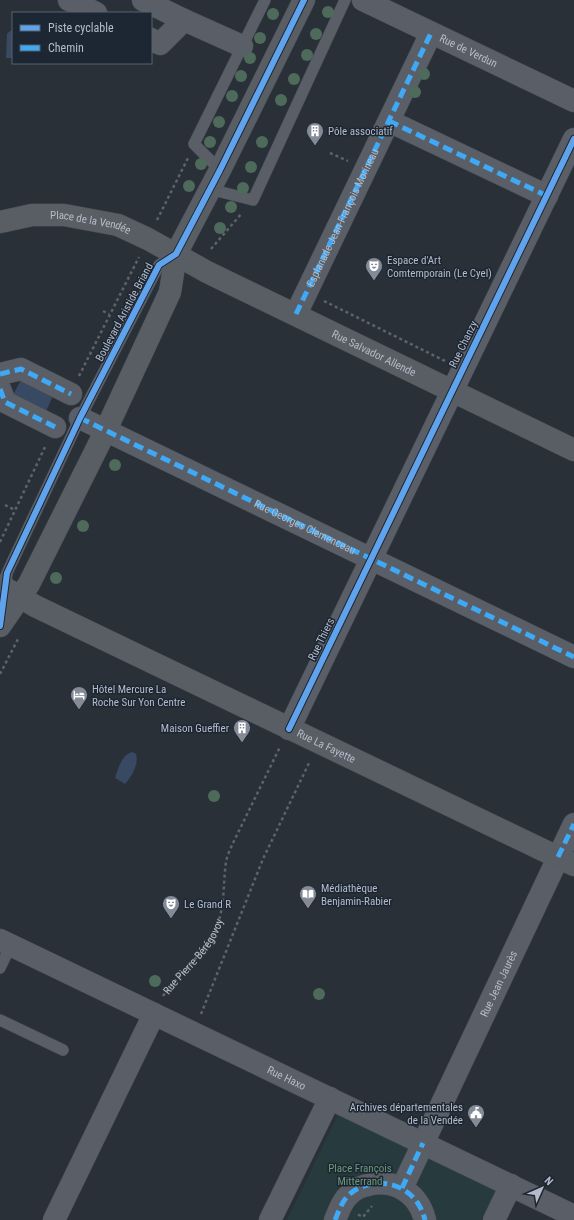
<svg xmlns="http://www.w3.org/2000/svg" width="574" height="1220" font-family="'Roboto Condensed',sans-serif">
<rect width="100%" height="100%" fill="#2a3038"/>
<!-- green -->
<polygon fill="#273a3e" points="339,1113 496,1190 481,1220 287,1220"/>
<!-- water -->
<g fill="#384963">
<polygon points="13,30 13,58 6,58 7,34 10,31"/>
<polygon points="22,378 54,393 45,414 12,397"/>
<path d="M132,752L136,754C139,764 132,776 125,784L115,778C118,768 122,755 132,752Z"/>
</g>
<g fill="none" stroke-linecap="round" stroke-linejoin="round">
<defs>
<g id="lane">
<polyline points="220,170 194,144 265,0"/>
<polyline points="209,189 253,200 345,0"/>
<polyline points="5,591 7,573 80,418 159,265 176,254"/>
<polyline points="0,968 11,945"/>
<polyline points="0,1020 63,1050"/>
</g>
<g id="street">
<polyline points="69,0 96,13"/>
<polyline points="143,0 184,20"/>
<path id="s2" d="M363,0L574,101"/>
<polyline points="151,39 160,44 184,20 242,46"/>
<polyline points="389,121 547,196"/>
<path id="s3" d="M296,314L431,33"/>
<polyline points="0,374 21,369 71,394"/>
<polyline points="0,389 5,402 55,427"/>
<path id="s4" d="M80,418L574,657"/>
<polyline points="289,729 574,139"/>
<path id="s5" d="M0,940L574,1216"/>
<path id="s6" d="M402,1188L574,824"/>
<polyline points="54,1220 154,1014"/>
<polyline points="270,1220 330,1098"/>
<path d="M335,1220C338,1213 341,1204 346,1198C350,1193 357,1188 364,1186C391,1177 418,1191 425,1220"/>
<polyline points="494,1220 511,1185"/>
</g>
<g id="secondary">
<path id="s7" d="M0,222L32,215H64L118,225L148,239L207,272L574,450"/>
<path id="s8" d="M0,585L35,606L574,865"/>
<polyline points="0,626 29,584 106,430 170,292 176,254 220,170 304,0"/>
</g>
</defs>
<!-- lane casing -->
<use href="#lane" stroke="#484c53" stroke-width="12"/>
<!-- street casing -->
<use href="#street" stroke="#484c53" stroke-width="23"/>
<!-- secondary casing -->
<use href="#secondary" stroke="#484c53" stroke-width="23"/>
<!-- path -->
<g stroke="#5d636a" stroke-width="2.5" stroke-dasharray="3 3" stroke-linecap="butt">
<polyline points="330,153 348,161"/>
<polyline points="157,220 188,158"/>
<polyline points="211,249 242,213"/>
<polyline points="324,301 445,361"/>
<polyline points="103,311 109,314"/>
<polyline points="79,376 139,257"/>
<polyline points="5,505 15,510"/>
<polyline points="0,542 46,445"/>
<polyline points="0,674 18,639"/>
<path id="s1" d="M163,996C179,973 207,952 217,926C225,905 223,883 226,862C227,856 230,850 232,845L280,747"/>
<polyline points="201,1014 263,859 310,761"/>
<polyline points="359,1216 359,1215 363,1217 372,1206"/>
</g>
<!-- lane -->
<use href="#lane" stroke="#5a5e66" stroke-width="11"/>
<!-- street -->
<use href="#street" stroke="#5a5e66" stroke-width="22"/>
<!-- secondary -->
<use href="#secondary" stroke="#595d64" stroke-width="22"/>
<!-- quiet -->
<g stroke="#3fa9f5" stroke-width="5" stroke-dasharray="10 5" stroke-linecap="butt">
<polyline points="389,121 547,196"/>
<polyline points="296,314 431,33"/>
<polyline points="0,374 21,369 71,394"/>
<polyline points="0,389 5,402 55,427"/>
<polyline points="80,418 574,657"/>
<polyline points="558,857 574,824"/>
<polyline points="402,1188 423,1143"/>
<path d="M335,1220C338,1213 341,1204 346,1198C350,1193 357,1188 364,1186C391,1177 418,1191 425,1220"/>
</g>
<defs>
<g id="cycleway">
<polyline points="0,626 7,573 80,418 159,265 176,254 220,170 304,0"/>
<polyline points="289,729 574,139"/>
</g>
</defs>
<!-- cycleway casing -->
<use href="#cycleway" stroke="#1d2633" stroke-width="8"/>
<!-- cycleway -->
<use href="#cycleway" stroke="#60a3ed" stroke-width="6"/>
</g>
<!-- trees -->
<g fill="#4e6a5a">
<circle cx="328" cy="12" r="6"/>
<circle cx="273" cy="14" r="6"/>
<circle cx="316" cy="34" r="6"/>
<circle cx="260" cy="38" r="6"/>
<circle cx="307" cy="55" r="6"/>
<circle cx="250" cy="58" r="6"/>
<circle cx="424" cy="74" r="6"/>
<circle cx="241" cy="76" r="6"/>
<circle cx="294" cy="79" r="6"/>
<circle cx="415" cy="92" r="6"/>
<circle cx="232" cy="96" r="6"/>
<circle cx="281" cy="100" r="6"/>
<circle cx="219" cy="122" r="6"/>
<circle cx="210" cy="142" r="6"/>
<circle cx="262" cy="142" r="6"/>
<circle cx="201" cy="164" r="6"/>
<circle cx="251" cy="167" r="6"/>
<circle cx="189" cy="186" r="6"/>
<circle cx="243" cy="188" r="6"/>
<circle cx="231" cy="207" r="6"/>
<circle cx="220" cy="228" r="6"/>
<circle cx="115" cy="465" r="6"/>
<circle cx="83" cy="526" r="6"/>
<circle cx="56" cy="578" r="6"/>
<circle cx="214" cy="796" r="6"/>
<circle cx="155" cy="981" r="6"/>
<circle cx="319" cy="994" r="6"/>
</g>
<!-- icons -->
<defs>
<symbol id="building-pin" viewBox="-11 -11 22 30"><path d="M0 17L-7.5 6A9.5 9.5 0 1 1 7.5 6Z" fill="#848b96" stroke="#1d2633"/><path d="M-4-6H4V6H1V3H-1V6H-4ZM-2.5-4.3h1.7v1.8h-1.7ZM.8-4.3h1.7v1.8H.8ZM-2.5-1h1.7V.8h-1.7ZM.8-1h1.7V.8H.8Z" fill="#fff"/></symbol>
<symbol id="theatre-pin" viewBox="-11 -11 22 30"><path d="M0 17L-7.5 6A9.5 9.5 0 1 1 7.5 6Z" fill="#848b96" stroke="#1d2633"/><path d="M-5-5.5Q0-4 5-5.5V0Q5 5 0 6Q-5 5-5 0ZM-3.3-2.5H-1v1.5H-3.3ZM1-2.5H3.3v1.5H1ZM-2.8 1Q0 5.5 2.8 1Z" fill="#fff"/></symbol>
<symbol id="hotel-pin" viewBox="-11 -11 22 30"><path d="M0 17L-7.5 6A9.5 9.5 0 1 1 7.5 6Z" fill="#848b96" stroke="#1d2633"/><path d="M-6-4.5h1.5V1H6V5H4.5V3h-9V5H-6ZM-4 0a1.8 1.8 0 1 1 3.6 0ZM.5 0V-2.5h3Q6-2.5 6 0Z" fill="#fff"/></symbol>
<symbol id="library-pin" viewBox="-11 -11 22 30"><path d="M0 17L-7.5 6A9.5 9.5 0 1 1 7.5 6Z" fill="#848b96" stroke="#1d2633"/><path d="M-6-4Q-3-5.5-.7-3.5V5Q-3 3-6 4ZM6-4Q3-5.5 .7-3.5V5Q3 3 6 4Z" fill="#fff"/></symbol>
<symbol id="civic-pin" viewBox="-11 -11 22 30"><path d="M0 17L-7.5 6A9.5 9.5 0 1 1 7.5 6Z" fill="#848b96" stroke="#1d2633"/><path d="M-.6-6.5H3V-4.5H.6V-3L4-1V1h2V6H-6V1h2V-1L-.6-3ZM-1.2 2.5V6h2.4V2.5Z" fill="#fff"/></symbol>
</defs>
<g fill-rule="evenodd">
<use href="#building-pin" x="305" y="121" width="20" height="27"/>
<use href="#theatre-pin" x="364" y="256" width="20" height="27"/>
<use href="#hotel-pin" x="69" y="685" width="20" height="27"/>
<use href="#building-pin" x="232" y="718" width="20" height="27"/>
<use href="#library-pin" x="298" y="884" width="20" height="27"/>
<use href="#theatre-pin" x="161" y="894" width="20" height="27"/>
<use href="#civic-pin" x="466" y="1103" width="20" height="27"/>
</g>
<g text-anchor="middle" stroke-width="3" stroke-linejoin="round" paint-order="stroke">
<!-- street labels -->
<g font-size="11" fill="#b4bcc9" stroke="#1d2633">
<text dy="4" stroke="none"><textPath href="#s2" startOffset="117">Rue de Verdun</textPath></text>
<text dy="4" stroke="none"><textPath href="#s3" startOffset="107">Esplanade Jean-François Morineau</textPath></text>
<text dy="4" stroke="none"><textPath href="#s7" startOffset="92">Place de la Vendée</textPath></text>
<text transform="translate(124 312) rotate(-62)" y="4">Boulevard Aristide Briand</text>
<text transform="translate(463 344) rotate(-64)" y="4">Rue Chanzy</text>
<text dy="4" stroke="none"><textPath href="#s7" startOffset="406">Rue Salvador Allende</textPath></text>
<text dy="4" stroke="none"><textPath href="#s4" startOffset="250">Rue Georges Clemenceau</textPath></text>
<text transform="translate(321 639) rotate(-64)" y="4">Rue Thiers</text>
<text dy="4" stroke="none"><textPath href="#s8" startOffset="364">Rue La Fayette</textPath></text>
<text dy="4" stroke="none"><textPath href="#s1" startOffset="50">Rue Pierre Bérégovoy</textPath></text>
<text dy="4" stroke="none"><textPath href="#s6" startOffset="226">Rue Jean Jaurès</textPath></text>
<text dy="4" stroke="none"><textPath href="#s5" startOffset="318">Rue Haxo</textPath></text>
</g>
<!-- poi labels -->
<g font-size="11" fill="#b4bcc9" stroke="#1d2633" text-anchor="start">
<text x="328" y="135">Pôle associatif</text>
<text x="387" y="264">Espace d'Art<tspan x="387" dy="13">Comtemporain (Le Cyel)</tspan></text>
<text x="92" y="693">Hôtel Mercure La<tspan x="92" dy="13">Roche Sur Yon Centre</tspan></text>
<text x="229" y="732" text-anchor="end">Maison Gueffier</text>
<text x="321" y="892">Médiathèque<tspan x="321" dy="13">Benjamin-Rabier</tspan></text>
<text x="184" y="908">Le Grand R</text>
<text x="463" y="1111" text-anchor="end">Archives départementales<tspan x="463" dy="13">de la Vendée</tspan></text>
</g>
<!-- park labels -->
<g font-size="11" fill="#6b9a76" stroke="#1d2633">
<text x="360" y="1172">Place François<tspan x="360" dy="13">Mitterrand</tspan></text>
</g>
</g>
<!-- legend -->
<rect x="12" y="12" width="140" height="52" fill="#1d2633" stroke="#59626f"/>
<rect x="20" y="25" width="20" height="6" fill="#60a3ed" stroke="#59626f"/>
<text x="48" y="32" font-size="12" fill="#b4bcc9">Piste cyclable</text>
<rect x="20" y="45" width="20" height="6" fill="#3fa9f5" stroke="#59626f"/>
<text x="48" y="52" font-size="12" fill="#b4bcc9">Chemin</text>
<!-- north arrow -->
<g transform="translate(542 1188) rotate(45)" stroke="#1d2633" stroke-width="3" paint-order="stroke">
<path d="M0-3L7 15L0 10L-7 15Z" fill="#b4bcc9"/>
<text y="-6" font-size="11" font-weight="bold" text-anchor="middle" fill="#b4bcc9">N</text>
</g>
</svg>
